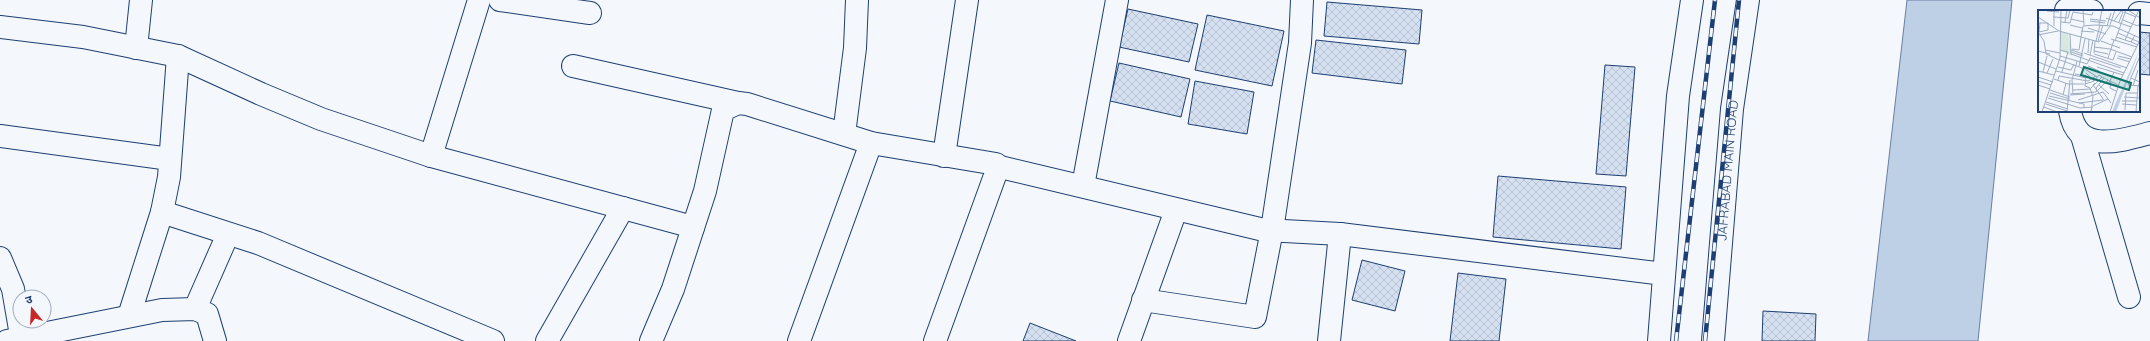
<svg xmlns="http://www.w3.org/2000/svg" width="2150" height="341" font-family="Quicksand,'Noto Sans Devanagari',sans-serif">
<defs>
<pattern id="building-cross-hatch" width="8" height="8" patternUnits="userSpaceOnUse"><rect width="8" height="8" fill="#d5e0f0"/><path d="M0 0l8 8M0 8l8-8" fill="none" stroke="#b6c1d1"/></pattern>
</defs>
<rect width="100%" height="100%" fill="#f4f7fb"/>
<!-- water -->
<polygon fill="#bed0e5" stroke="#687fa3" points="1907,0 2012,0 1978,341 1868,341"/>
<!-- building -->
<g fill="url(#building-cross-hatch)" stroke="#1d3f73">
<polygon points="1327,2 1422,10 1419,44 1324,36"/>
<polygon points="1128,9 1198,24 1189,62 1119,47"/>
<polygon points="1207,15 1284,31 1272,86 1195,70"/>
<polygon points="2139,32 2150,33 2150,75 2139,74"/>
<polygon points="1316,40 1406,50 1402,84 1312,73"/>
<polygon points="1119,63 1190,79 1181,117 1110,101"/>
<polygon points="1605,65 1635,67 1626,176 1596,174"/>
<polygon points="1195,81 1254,92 1247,134 1188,124"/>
<polygon points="1498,176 1626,187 1621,249 1493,237"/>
<polygon points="1362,260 1405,271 1395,311 1352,300"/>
<polygon points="1458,273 1506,279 1499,341 1450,341"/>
<polygon points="1763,311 1816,314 1815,341 1762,341"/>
<polygon points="1030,323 1076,341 1023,341"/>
</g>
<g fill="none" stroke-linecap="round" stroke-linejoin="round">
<defs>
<g id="street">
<polyline points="500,0 590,13"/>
<polyline points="2066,10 2092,11"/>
<polyline points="2139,13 2150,14"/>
<polyline points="0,27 83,37 178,56 261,94 321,119 431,156 693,227"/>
<polyline points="136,48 141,0"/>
<polyline points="573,66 738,103"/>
<path d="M2070,111C2077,155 2120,141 2150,133"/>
<polyline points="844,134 855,48 857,0"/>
<polyline points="0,136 170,159"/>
<polyline points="2082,136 2129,297"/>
<polyline points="431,156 479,0"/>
<polyline points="944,156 967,0"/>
<polyline points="996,166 1264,230 1340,234 1664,274"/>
<polyline points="1083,186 1117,0"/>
<polyline points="162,212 258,243 493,341"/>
<polyline points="0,258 13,289 22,341"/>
<polyline points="1143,300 1255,317 1272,230 1300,43 1302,0"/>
<polyline points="195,309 228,234"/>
<polyline points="129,316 162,212 169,177 178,56"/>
<polyline points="7,341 162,310 195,309 207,314 215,341"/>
<polyline points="547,341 623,208"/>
<polyline points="651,341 673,289 705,191 723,110 738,103 747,104 871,143 996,164 997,170 935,341"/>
<polyline points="799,341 871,143"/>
<polyline points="1129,341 1176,210"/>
<polyline points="1329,341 1340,234"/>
</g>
<g id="secondary">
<polyline points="1659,341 1678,96 1692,0"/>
<path id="s1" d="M1713,341L1732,109L1748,0"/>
</g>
</defs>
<!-- street casing -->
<use href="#street" stroke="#1d3f73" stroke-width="24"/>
<!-- secondary casing -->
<use href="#secondary" stroke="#1d3f73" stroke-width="24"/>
<!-- street -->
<use href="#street" stroke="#f4f7fb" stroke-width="22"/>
<!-- secondary -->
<use href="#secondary" stroke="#f4f7fb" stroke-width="22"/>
<defs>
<g id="rail">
<polyline points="1676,341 1715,0"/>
<polyline points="1705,341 1739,0"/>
</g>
</defs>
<!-- rail casing -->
<use href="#rail" stroke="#1d3f73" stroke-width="4.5"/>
<!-- rail -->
<use href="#rail" stroke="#f4f7fb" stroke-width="3" stroke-dasharray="9" stroke-linecap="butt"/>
</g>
<g text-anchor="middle" stroke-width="3" stroke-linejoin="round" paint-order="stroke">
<!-- street labels -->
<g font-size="13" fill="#1d3f73" stroke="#f4f7fb">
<text dy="5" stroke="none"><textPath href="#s1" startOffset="171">JAFRABAD MAIN ROAD</textPath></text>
</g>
</g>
<!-- overview -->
<g transform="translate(2038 10)">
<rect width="102" height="102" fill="#f4f7fb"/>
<path d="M23,22L30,23L34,46L23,41Z" fill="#d7e8df"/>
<path d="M102,39L78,102H74L79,90Z" fill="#bed0e5"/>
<path fill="none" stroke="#9eadc5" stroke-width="1" d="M16,0V16M45,0L46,15M90,0L102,8M9,1L21,2M86,2L98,7M0,7L21,21L61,32L72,16M15,7L30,8L32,0M68,8L93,17M33,9L46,12M52,9L68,11M85,10L100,16L102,13M52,11L67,13M76,11L83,1M23,12L32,13L35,2L54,5L55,2M27,12L29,0M81,12L85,2L82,0M0,13H10V20L1,22L2,13M32,15L44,18M61,15L64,0M72,15L77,0M69,16L73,3M50,18L68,24M43,21L56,22M0,22L6,31L8,44L21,50M80,23L101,32M32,24L33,44M0,25L20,21M97,25L93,32L100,35M43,27L45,16L57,15L75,16L102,28M78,27L93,32M73,29L99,37M87,30L101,0M58,31L62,15M60,31L65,15M63,31L82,38M77,31L88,0M56,37L72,39M34,39L41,40L43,27M72,39L94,47M7,40L22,43M22,40L30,42L24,62M33,40L45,44M0,41L12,44M56,41L70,44M33,42L45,46M46,43L89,58M50,43L51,29M56,43L57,31M33,44L86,63M56,44L75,50L78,42M52,45L55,30M22,46L43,52M80,46L93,49M102,46L90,75L102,76M70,48L76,30M79,48L92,52M22,50L47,59L59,67M0,52L18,59M43,52L49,54L52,48L83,58M41,56L47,29M50,56L61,61M20,57L33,60L36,54M59,57L85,65M0,61L16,65M18,61L48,68M5,62L9,46M9,63L15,49M37,64L48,66L47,76L52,78L55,87L53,102M0,67L15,72M66,68L80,75M93,68L102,72L100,76M16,69L30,74H46M20,70L21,66L50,71L58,66M0,71L13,75M56,71L61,65L66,68L58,78L59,81M69,72L71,73L76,62M73,72L72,78L78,81M57,73L55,75L66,90M47,74L56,71L48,63M0,75L12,79M61,75L71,84M95,76L100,60M53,78L64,67M12,80L32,87M35,80L53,79M12,83L32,89M32,84L58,82L70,70M35,84L34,70L39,51M25,85L28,73M32,85L47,84M11,86L46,94V98M86,87L102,88M10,88L42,98L55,97M40,90L65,82L73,93M84,91H99M8,92L30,99M41,93L65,90M8,94L29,101M84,94L98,95M55,96L70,89M6,97L19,102M87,100L88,83H99M4,102L22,48L23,0M29,102L32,70M72,102L82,71L102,30M98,102L100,76"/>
<path fill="#0f766e" fill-opacity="0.15" stroke="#0f766e" stroke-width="2" d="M46,57L93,73L91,80L43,65Z"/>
<rect width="102" height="102" fill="none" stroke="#1d3f73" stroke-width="2"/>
</g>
<!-- north arrow -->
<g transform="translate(32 309) rotate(342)"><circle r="19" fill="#f4f7fb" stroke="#9eadc5"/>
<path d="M0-3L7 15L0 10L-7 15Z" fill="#c62828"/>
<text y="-6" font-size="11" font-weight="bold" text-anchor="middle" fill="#1d3f73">उ</text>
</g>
</svg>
